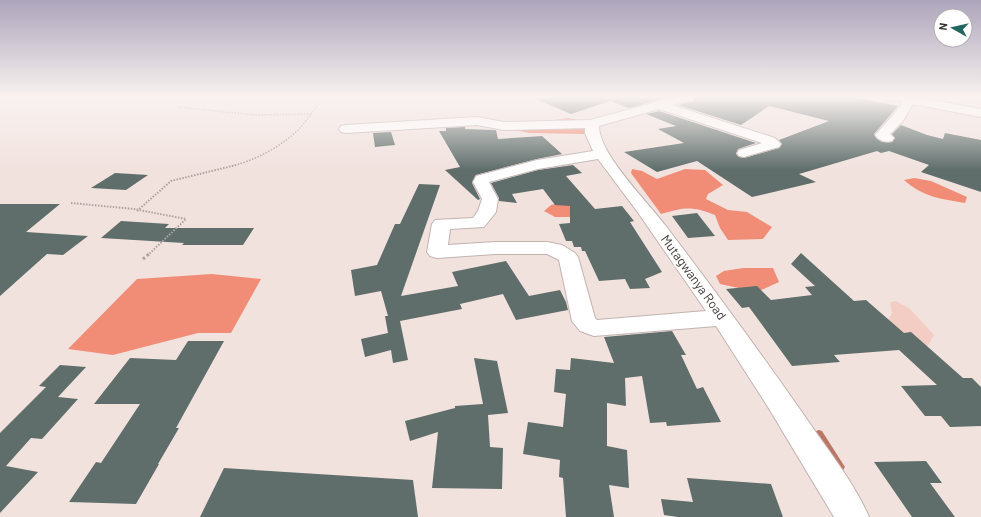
<svg xmlns="http://www.w3.org/2000/svg" width="981" height="517" font-family="Barlow,sans-serif">
<rect width="100%" height="100%" fill="#f1e2de"/>
<!-- green -->
<polygon fill="#f3cdc4" points="896,301 910,309 934,335 927,347 904,333 888,320 892,313 890,302"/>
<!-- forest -->
<g fill="#f18c76">
<polygon points="568,118 583,121 587,129 584,134 529,133 516,130 519,125"/>
<path d="M632,169L642,171L657,179L685,169L705,170L723,185L708,194L706,199L728,210L747,212L772,227L763,239L728,240L720,228L715,215C692,206 685,207 661,214L631,173Z"/>
<path d="M914,178L931,181L967,197L965,203C941,199 923,197 904,180Z"/>
<polygon points="573,200 578,217 555,217 544,211 551,205"/>
<polygon points="743,268 773,268 779,282 757,292 720,284 716,276 724,271"/>
<polygon points="212,274 261,279 231,333 198,333 113,355 68,349 137,279"/>
</g>
<g fill="none" stroke-linecap="round" stroke-linejoin="round">
<!-- stream -->
<polygon fill="#bd7564" fill-rule="evenodd" points="819,430 822,431 843,464 845,467 843,470 840,471 837,470 816,437 815,434 816,431"/>
</g>
<!-- building -->
<g fill="#5f6e6b">
<polygon points="531,97 669,97 629,108 610,101 571,114"/>
<polygon points="696,97 854,97 898,106 874,134 876,138 882,142 892,142 895,138 892,134 901,125 927,135 943,139 945,133 981,140 981,192 921,172 929,165 889,151 881,153 877,151 799,174 816,182 752,197 697,161 657,172 624,152 684,143 658,129 676,126 646,114 659,111 756,143 738,149 736,154 739,157 744,158 779,148 782,144 779,140 829,121 769,106 741,125 678,105 693,101"/>
<polygon points="465,127 465,129 496,130 498,139 542,136 562,154 537,159 476,175 472,183 480,199 478,200 445,170 460,167 439,131 446,131 446,128"/>
<polygon points="391,132 395,145 375,147 373,133"/>
<polygon points="573,165 582,173 566,176 595,209 622,206 634,221 630,222 662,272 645,279 650,288 630,289 625,279 599,281 585,251 582,251 581,247 574,247 572,241 566,241 559,224 570,223 570,206 555,205 543,189 512,194 517,203 499,201 499,198 491,183 538,170"/>
<polygon points="115,173 148,175 126,190 91,188"/>
<polygon points="419,184 440,185 401,296 458,286 452,272 506,261 529,296 560,290 566,302 568,310 516,320 503,294 460,304 462,309 400,321 408,360 393,363 391,350 365,357 361,339 388,333 385,316 388,316 381,291 355,296 351,270 377,265 395,224 400,224"/>
<polygon points="0,204 60,204 26,232 88,236 63,255 47,254 0,296"/>
<polygon points="697,213 715,236 688,238 672,216"/>
<polygon points="121,221 169,224 165,228 254,228 243,245 182,245 184,243 101,238"/>
<polygon points="801,253 854,301 866,300 904,333 911,332 963,378 972,378 981,387 981,426 950,427 941,416 925,416 901,386 937,385 899,350 834,355 840,362 792,366 749,307 742,308 726,289 757,286 771,300 812,295 805,287 815,286 791,264"/>
<polygon points="672,331 686,355 681,355 697,389 703,387 721,422 667,426 666,422 650,423 642,376 625,378 626,406 607,403 607,446 627,450 629,488 609,485 614,517 566,517 563,478 559,477 560,460 523,454 528,422 563,427 566,394 554,392 556,369 570,370 571,358 614,363 604,337"/>
<polygon points="188,341 224,341 176,428 179,428 158,464 159,464 136,504 69,502 96,462 101,463 140,404 94,404 130,358 176,360"/>
<polygon points="474,358 497,361 508,413 488,415 490,447 503,448 502,489 432,488 438,432 410,441 405,421 455,408 455,406 483,404"/>
<polygon points="60,365 86,367 58,397 78,399 42,439 31,438 6,466 38,472 0,513 0,433 46,387 39,386"/>
<polygon points="926,461 942,483 930,483 955,517 912,517 874,462"/>
<polygon points="224,468 413,480 418,517 200,517"/>
<polygon points="687,478 771,484 783,517 678,517 664,515 661,499 693,502"/>
</g>
<g fill="none" stroke-linecap="round" stroke-linejoin="round">
<defs>
<g id="minor">
<path d="M675,97H695L693,100L672,105L775,138L781,144L779,147L744,157L739,156L737,153L739,150L762,143L659,109L599,126C599,154 647,201 665,225C713,288 760,352 806,418C827,449 854,482 869,517H834L768,407L716,326L594,336L580,331L572,321L559,260L547,254H495L437,258L430,256L427,252L432,224L435,220L473,218L478,211L482,199L473,182L476,176L537,160L593,151L585,133V128L504,130L477,125L346,133L341,132L339,129L341,126L346,125L477,117L504,122L590,120ZM598,159L639,214L706,311L597,320L595,318L578,257L575,253L562,245L547,242H495L448,245L450,229L484,227L496,212L498,199L489,182L538,169Z"/>
<path d="M890,97H916L981,109V117L913,104L903,121L890,134L894,138L892,141C885,143 879,141 875,135L893,115L903,102L892,100Z"/>
</g>
</defs>
<!-- minor casing -->
<use href="#minor" stroke="#c2b3b0" stroke-width="2"/>
<!-- path-far2 -->
<g stroke="#ada29f" stroke-width="1.5" stroke-dasharray="1.5 1.5" stroke-linecap="butt">
<polyline points="178,107 255,115 310,114"/>
<path d="M232,166C256,160 282,146 299,129C308,119 316,107 324,97"/>
</g>
<!-- path-far1 -->
<g stroke="#ada29f" stroke-width="2" stroke-dasharray="1.5 1.5" stroke-linecap="butt">
<polyline points="71,203 134,209 186,219 148,255"/>
<polyline points="137,211 171,181 236,165"/>
</g>
<!-- path -->
<polyline stroke="#ada29f" stroke-width="3" stroke-dasharray="2.5 2.5" stroke-linecap="butt" points="143,259 149,254"/>
<!-- minor -->
<use href="#minor" fill="#fff" fill-rule="evenodd"/>
</g>
<!-- sky -->
<linearGradient id="sky" x2="0" y2="1"><stop stop-color="#ada5bb"/><stop offset="0.57" stop-color="#f9f2f0"/><stop offset="1" stop-color="#f9f2f0" stop-opacity="0"/></linearGradient>
<rect width="981" height="170" fill="url(#sky)"/>
<g text-anchor="middle" stroke-width="4" stroke-linejoin="round" paint-order="stroke">
<!-- street labels -->
<g font-size="13" fill="#3d3736" stroke="#fff">
<text transform="translate(694 277) rotate(54)" y="5">Mutagwanya Road</text>
</g>
</g>
<!-- north arrow -->
<g transform="translate(953 28) rotate(278)"><circle r="19" fill="#ffffff" stroke="#b1afaf"/>
<path d="M0-3L7 15L0 10L-7 15Z" fill="#1f675e"/>
<text y="-6" font-size="11" font-weight="bold" text-anchor="middle" fill="#3d3736">N</text>
</g>
</svg>
